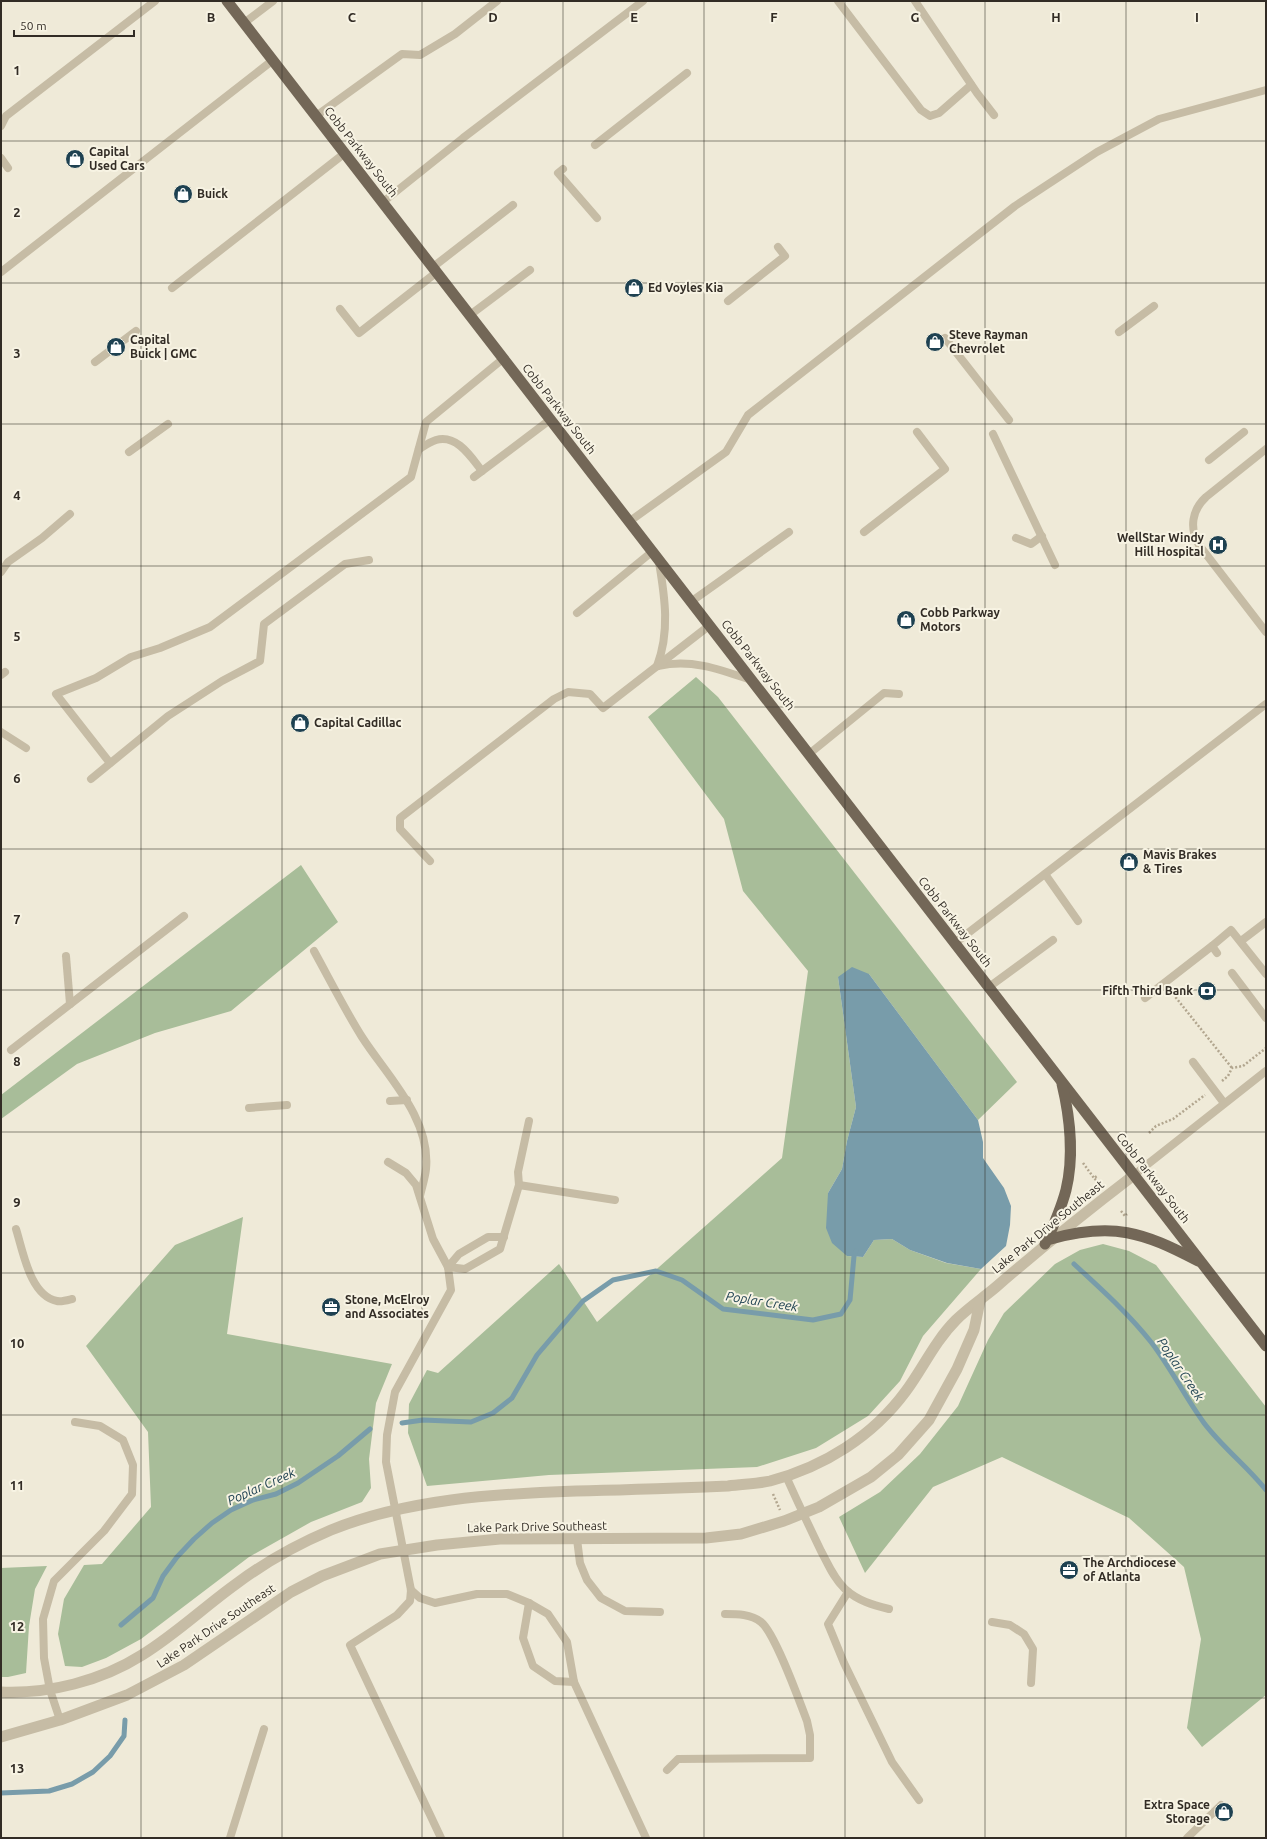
<svg xmlns="http://www.w3.org/2000/svg" width="1267" height="1839" font-family="Ubuntu,sans-serif">
<rect width="100%" height="100%" fill="#efead8"/>
<!-- green -->
<g fill="#a8bd99">
<polygon points="696,677 718,697 1017,1082 978,1120 869,974 838,977 856,1107 847,1141 842,1169 828,1193 847,1256 863,1257 874,1240 892,1239 910,1250 946,1263 981,1269 923,1336 900,1381 868,1416 816,1448 757,1467 549,1475 427,1486 408,1433 409,1404 427,1370 438,1373 559,1264 597,1322 782,1158 808,971 743,891 724,819 648,717"/>
<polygon points="301,865 338,922 231,1011 155,1033 77,1064 1,1119 1,1095"/>
<polygon points="243,1217 227,1334 392,1364 376,1403 369,1459 371,1488 362,1502 311,1522 249,1557 141,1639 106,1658 82,1667 65,1666 58,1634 64,1599 84,1565 102,1564 151,1507 148,1432 86,1346 175,1245"/>
<polygon points="1103,1244 1129,1251 1156,1265 1266,1407 1266,1695 1202,1747 1187,1728 1201,1639 1184,1567 1129,1518 1002,1457 933,1487 865,1573 839,1517 880,1492 920,1454 958,1406 988,1340 1004,1313 1055,1264 1080,1250"/>
<polygon points="47,1566 35,1589 29,1626 26,1673 8,1677 1,1677 1,1568"/>
</g>
<!-- water -->
<polygon fill="#789caa" points="852,967 869,974 978,1120 983,1142 983,1158 1004,1188 1011,1206 1010,1225 1006,1246 981,1269 947,1263 910,1250 892,1239 874,1240 863,1257 847,1256 832,1243 826,1228 828,1193 842,1169 847,1141 856,1107 838,977"/>
<g fill="none" stroke-linecap="round" stroke-linejoin="round">
<!-- stream -->
<g stroke="#789caa" stroke-width="5">
<path d="M1074,1264C1101,1289 1128,1313 1151,1342C1171,1368 1185,1397 1204,1423C1223,1448 1247,1466 1266,1490"/>
<polyline points="402,1423 423,1420 471,1422 493,1413 512,1398 537,1355 583,1301 613,1280 656,1271 682,1280 723,1309 813,1320 841,1314 850,1300 854,1256 856,1251"/>
<polyline points="121,1625 153,1598 163,1576 177,1557 194,1539 212,1523 231,1510 253,1500 276,1494 298,1483 338,1456 370,1429"/>
<polyline points="1,1793 49,1791 72,1784 93,1772 110,1756 124,1736 125,1720"/>
</g>
<!-- path -->
<g stroke="#b2a68f" stroke-width="2.5" stroke-dasharray="2 2" stroke-linecap="butt">
<polyline points="1173,994 1232,1068"/>
<polyline points="1222,1081 1228,1076 1232,1068 1243,1066 1266,1048"/>
<polyline points="1149,1133 1156,1126 1173,1119 1205,1095"/>
<polyline points="1083,1163 1094,1178"/>
<polyline points="1096,1180 1094,1178 1097,1176"/>
<polyline points="1121,1211 1125,1216 1127,1214"/>
<polyline points="773,1494 780,1510"/>
</g>
<!-- service -->
<g stroke="#c6bca5" stroke-width="8">
<polyline points="838,1 921,110 930,116 939,113 971,85"/>
<polyline points="915,1 977,93 994,115"/>
<polyline points="244,23 273,1"/>
<polyline points="316,116 402,54 420,55 455,34 497,1"/>
<polyline points="1,126 6,116 155,1"/>
<polyline points="595,145 687,73"/>
<polyline points="1,158 8,168"/>
<polyline points="563,169 558,173 597,218"/>
<polyline points="383,202 463,138 643,1"/>
<polyline points="433,267 513,205"/>
<polyline points="1,272 273,60"/>
<polyline points="172,288 345,153"/>
<polyline points="728,301 785,256 778,247"/>
<polyline points="340,309 359,333 437,272"/>
<polyline points="470,315 530,270"/>
<polyline points="1119,332 1154,306"/>
<polyline points="945,338 1009,420"/>
<polyline points="95,362 136,331"/>
<polyline points="993,434 1055,565"/>
<path d="M419,449C424,446 430,442 436,440C457,434 471,457 482,471"/>
<path d="M1266,449L1206,497C1192,510 1189,528 1199,545L1266,632"/>
<polyline points="129,452 168,424"/>
<polyline points="1209,460 1244,432"/>
<polyline points="474,477 551,419"/>
<polyline points="630,521 726,452 748,415 1015,206 1097,152 1159,119 1266,90"/>
<polyline points="864,532 945,469 917,432"/>
<polyline points="1016,538 1031,544 1042,536"/>
<polyline points="1,572 8,562 42,538 70,514"/>
<polyline points="692,601 789,532"/>
<polyline points="577,613 653,551"/>
<path d="M657,666C670,632 665,598 659,562"/>
<path d="M659,666C690,658 722,670 751,680"/>
<polyline points="1,675 5,672"/>
<polyline points="1,732 26,748"/>
<polyline points="809,754 884,693 899,694"/>
<polyline points="110,763 56,694 96,678 131,657 160,648 210,627 411,477 426,422 504,358"/>
<polyline points="91,779 168,716 222,681 260,661 264,624 345,564 369,560"/>
<polyline points="430,861 400,829 400,818 554,699 568,692 590,694 603,708 710,625"/>
<polyline points="1045,874 1078,921"/>
<polyline points="1241,941 1266,922"/>
<polyline points="955,943 1266,704"/>
<polyline points="1212,946 1231,930 1266,974"/>
<path d="M314,951C330,980 345,1010 362,1037C387,1076 431,1118 426,1169C425,1178 422,1187 420,1196"/>
<polyline points="66,956 70,1004"/>
<polyline points="1232,973 1266,1018"/>
<polyline points="989,987 1053,940"/>
<polyline points="1145,998 1212,946 1217,953"/>
<polyline points="11,1050 184,916"/>
<polyline points="1193,1062 1224,1103"/>
<polyline points="390,1101 407,1100"/>
<polyline points="249,1108 287,1105"/>
<polyline points="388,1162 406,1173 416,1185 433,1239 448,1267 451,1290 395,1392 387,1435 386,1462 411,1590 410,1601 397,1615 350,1645 441,1838"/>
<polyline points="1134,1175 1266,1071"/>
<polyline points="519,1185 615,1200"/>
<path d="M16,1229C23,1251 30,1296 57,1301C61,1302 68,1300 72,1299"/>
<polyline points="448,1267 465,1269 500,1249 519,1185 518,1172 529,1121"/>
<polyline points="448,1267 459,1254 488,1237 504,1237"/>
<path d="M786,1476C797,1501 809,1526 821,1551C828,1564 834,1579 845,1589C858,1601 873,1605 889,1609"/>
<polyline points="577,1539 580,1563 587,1580 601,1598 625,1611 660,1612"/>
<polyline points="411,1590 420,1598 435,1603 477,1594 507,1594 529,1603 548,1614 567,1642 574,1682 646,1838"/>
<polyline points="848,1592 828,1624 844,1663 892,1762 919,1800"/>
<polyline points="529,1603 523,1638 533,1666 555,1681 574,1682"/>
<polyline points="992,1622 1010,1625 1024,1634 1033,1649 1031,1683"/>
<polyline points="60,1720 50,1690 44,1658 43,1619 54,1581 104,1531 132,1494 133,1465 123,1440 100,1426 75,1422"/>
<path d="M667,1770L678,1759L810,1758V1735L807,1721C799,1700 775,1633 761,1622C751,1614 737,1614 725,1614"/>
<polyline points="230,1838 264,1729"/>
<polyline points="1187,1838 1221,1805"/>
</g>
<!-- tertiary -->
<g stroke="#c6bca5" stroke-width="11">
<path d="M1,1692C49,1694 101,1681 142,1655C176,1634 204,1607 236,1584C264,1563 298,1544 331,1530C408,1499 493,1494 576,1491C627,1490 677,1488 728,1486C742,1484 757,1484 770,1481C824,1467 873,1436 906,1391C923,1368 935,1341 956,1320C968,1308 983,1298 996,1287C1041,1248 1087,1211 1134,1175"/>
<polyline points="1,1737 60,1720 127,1695 184,1665 291,1592 322,1576 380,1554 437,1545 500,1539 706,1538 741,1534 784,1521 819,1507 871,1477 898,1455 929,1420 957,1369 974,1330 980,1301"/>
</g>
<!-- primary -->
<g stroke="#736757" stroke-width="11">
<polyline points="227,1 1266,1346"/>
<path d="M1051,1239C1113,1222 1143,1232 1198,1261"/>
<path d="M1045,1244C1053,1227 1061,1209 1066,1190C1074,1157 1070,1117 1062,1084"/>
</g>
</g>
<!-- grid -->
<path fill="none" stroke="#322c25" stroke-width="1" stroke-opacity="0.55" d="M141,1V1838M282,1V1838M422,1V1838M563,1V1838M704,1V1838M845,1V1838M985,1V1838M1126,1V1838M1,141H1266M1,283H1266M1,424H1266M1,566H1266M1,707H1266M1,849H1266M1,990H1266M1,1132H1266M1,1273H1266M1,1415H1266M1,1556H1266M1,1698H1266"/>
<!-- icons -->
<defs>
<symbol id="shop-disc" viewBox="-11 -11 22 22"><circle r="9.5" fill="#1e4151" stroke="#f7f3e3"/><path d="M-5-2.5h2.3a2.7 3.5 0 0 1 5.4 0H5L5.5 6h-11ZM-1.5-2.5h3a1.5 2.3 0 0 0-3 0Z" fill="#fff"/></symbol>
<symbol id="hospital-disc" viewBox="-11 -11 22 22"><circle r="9.5" fill="#1e4151" stroke="#f7f3e3"/><path d="M-5-5h3v3.5h4V-5h3V5h-3V1.5h-4V5h-3Z" fill="#fff"/></symbol>
<symbol id="bank-disc" viewBox="-11 -11 22 22"><circle r="9.5" fill="#1e4151" stroke="#f7f3e3"/><path d="M-6-4H6V4H-6ZM0-2.3a2.3 2.3 0 1 0 0 4.6a2.3 2.3 0 1 0 0-4.6Z" fill="#fff"/></symbol>
<symbol id="office-disc" viewBox="-11 -11 22 22"><circle r="9.5" fill="#1e4151" stroke="#f7f3e3"/><path d="M-6-3h4V-5.5h4V-3h4V5H-6ZM-1-4.5V-3h2v-1.5ZM-6 0V1H6V0Z" fill="#fff"/></symbol>
</defs>
<g fill-rule="evenodd">
<use href="#shop-disc" x="64" y="148" width="22" height="22"/>
<use href="#shop-disc" x="172" y="183" width="22" height="22"/>
<use href="#shop-disc" x="623" y="277" width="22" height="22"/>
<use href="#shop-disc" x="924" y="331" width="22" height="22"/>
<use href="#shop-disc" x="105" y="336" width="22" height="22"/>
<use href="#hospital-disc" x="1207" y="534" width="22" height="22"/>
<use href="#shop-disc" x="895" y="609" width="22" height="22"/>
<use href="#shop-disc" x="289" y="712" width="22" height="22"/>
<use href="#shop-disc" x="1118" y="851" width="22" height="22"/>
<use href="#bank-disc" x="1196" y="980" width="22" height="22"/>
<use href="#office-disc" x="320" y="1296" width="22" height="22"/>
<use href="#office-disc" x="1058" y="1559" width="22" height="22"/>
<use href="#shop-disc" x="1213" y="1801" width="22" height="22"/>
</g>
<g text-anchor="middle" stroke-width="4" stroke-linejoin="round" paint-order="stroke">
<!-- poi labels -->
<g font-size="12" font-weight="bold" fill="#322c25" stroke="#f7f3e3" text-anchor="start">
<text x="89" y="156">Capital<tspan x="89" dy="14">Used Cars</tspan></text>
<text x="197" y="198">Buick</text>
<text x="648" y="292">Ed Voyles Kia</text>
<text x="949" y="339">Steve Rayman<tspan x="949" dy="14">Chevrolet</tspan></text>
<text x="130" y="344">Capital<tspan x="130" dy="14">Buick | GMC</tspan></text>
<text x="1204" y="542" text-anchor="end">WellStar Windy<tspan x="1204" dy="14">Hill Hospital</tspan></text>
<text x="920" y="617">Cobb Parkway<tspan x="920" dy="14">Motors</tspan></text>
<text x="314" y="727">Capital Cadillac</text>
<text x="1143" y="859">Mavis Brakes<tspan x="1143" dy="14">&amp; Tires</tspan></text>
<text x="1193" y="995" text-anchor="end">Fifth Third Bank</text>
<text x="345" y="1304">Stone, McElroy<tspan x="345" dy="14">and Associates</tspan></text>
<text x="1083" y="1567">The Archdiocese<tspan x="1083" dy="14">of Atlanta</tspan></text>
<text x="1210" y="1809" text-anchor="end">Extra Space<tspan x="1210" dy="14">Storage</tspan></text>
</g>
<!-- street labels -->
<g font-size="12" fill="#322c25" stroke="#f7f3e3">
<text transform="translate(361 152) rotate(52)" y="4">Cobb Parkway South</text>
<text transform="translate(559 409) rotate(52)" y="4">Cobb Parkway South</text>
<text transform="translate(758 665) rotate(52)" y="4">Cobb Parkway South</text>
<text transform="translate(955 922) rotate(52)" y="4">Cobb Parkway South</text>
<text transform="translate(1153 1178) rotate(52)" y="4">Cobb Parkway South</text>
<text transform="translate(1048 1227) rotate(-39)" y="4">Lake Park Drive Southeast</text>
<text transform="translate(537 1527) rotate(-1)" y="4">Lake Park Drive Southeast</text>
<text transform="translate(216 1626) rotate(-34)" y="4">Lake Park Drive Southeast</text>
</g>
<!-- water labels -->
<g font-size="13" font-style="italic" fill="#1e4151" stroke="#f7f3e3">
<text transform="translate(762 1301) rotate(9)" y="5">Poplar Creek</text>
<text transform="translate(1181 1369) rotate(56)" y="5">Poplar Creek</text>
<text transform="translate(261 1486) rotate(-24)" y="5">Poplar Creek</text>
</g>
</g>
<g font-size="13" text-anchor="middle" font-weight="bold" fill="#322c25" stroke="#f7f3e3" stroke-width="4" stroke-linejoin="round" paint-order="stroke">
<text x="211" y="22">B</text>
<text x="352" y="22">C</text>
<text x="493" y="22">D</text>
<text x="634" y="22">E</text>
<text x="774" y="22">F</text>
<text x="915" y="22">G</text>
<text x="1056" y="22">H</text>
<text x="1197" y="22">I</text>
<text x="17" y="75">1</text>
<text x="17" y="217">2</text>
<text x="17" y="358">3</text>
<text x="17" y="500">4</text>
<text x="17" y="641">5</text>
<text x="17" y="783">6</text>
<text x="17" y="924">7</text>
<text x="17" y="1066">8</text>
<text x="17" y="1207">9</text>
<text x="17" y="1348">10</text>
<text x="17" y="1490">11</text>
<text x="17" y="1631">12</text>
<text x="17" y="1773">13</text>
</g>
<!-- border -->
<rect width="1267" height="1839" fill="none" stroke="#322c25" stroke-width="4"/>
<!-- scale -->
<path d="M14 30v6h120v-6" fill="none" stroke="#322c25" stroke-width="2"/>
<text x="20" y="30" font-size="12" fill="#322c25" stroke="#f7f3e3" stroke-width="3" paint-order="stroke">50 m</text>
</svg>
